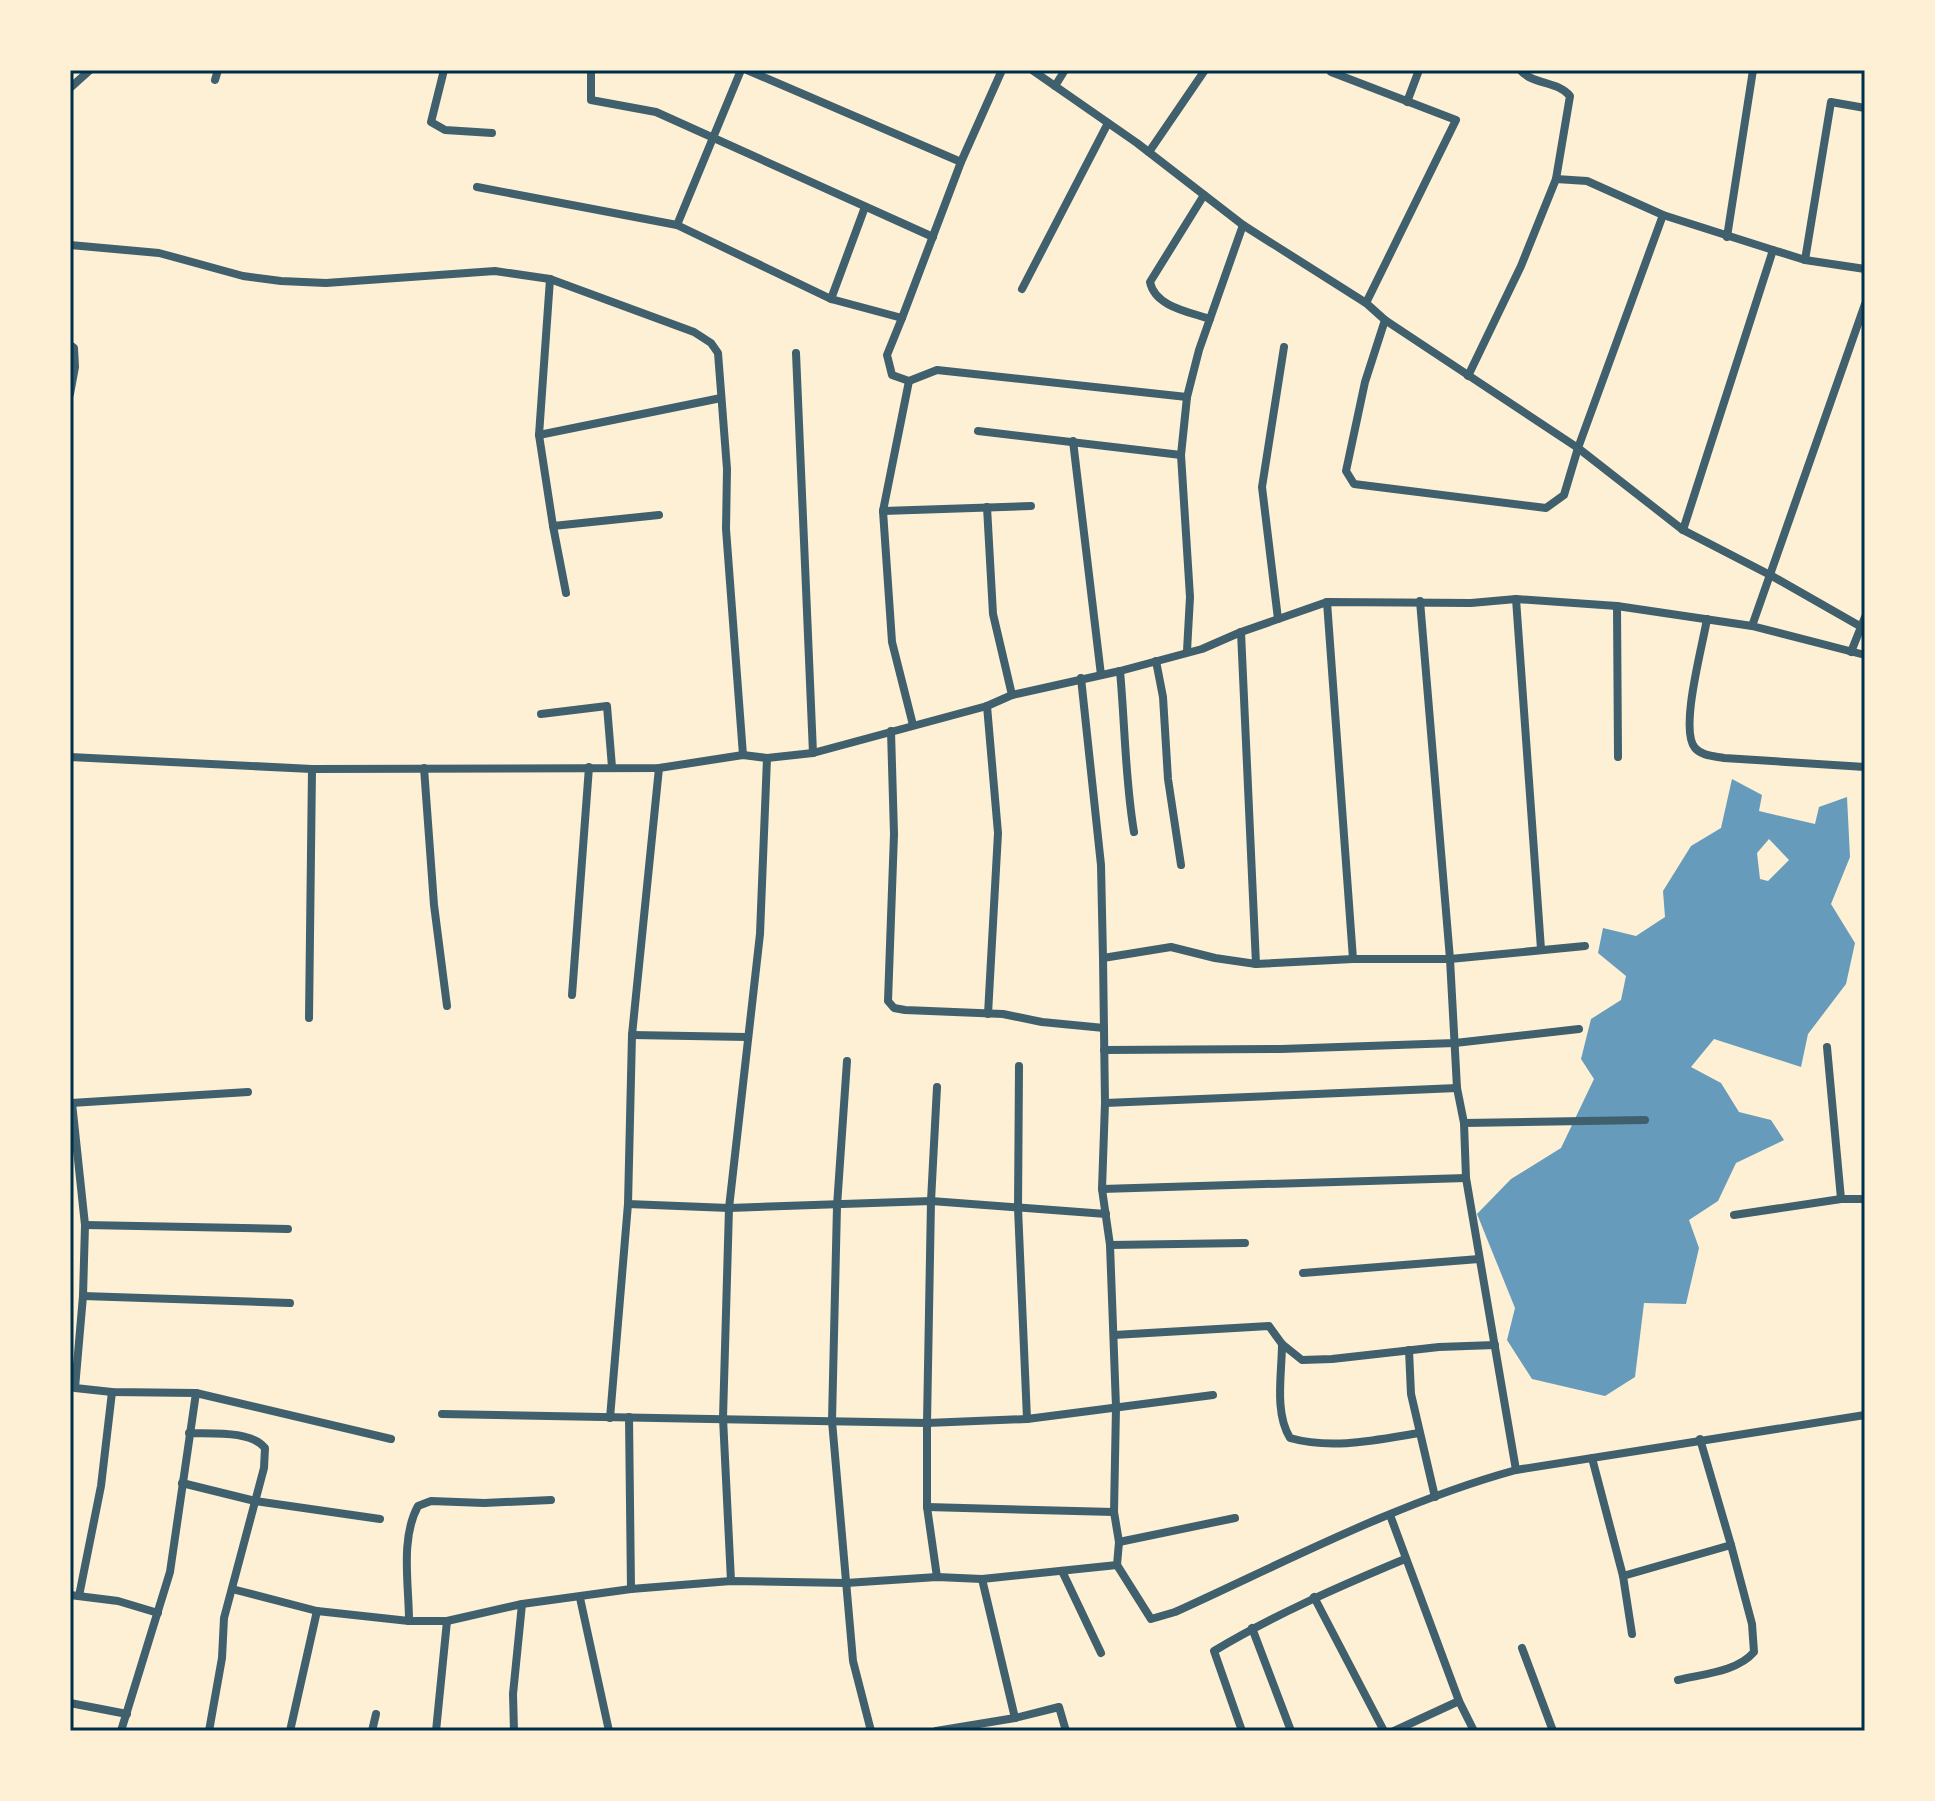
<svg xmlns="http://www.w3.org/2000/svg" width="1935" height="1801" font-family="Montserrat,sans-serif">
<rect width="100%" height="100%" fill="#fdf0d5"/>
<!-- water -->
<path fill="#669bbc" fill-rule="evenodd" d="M1732,779L1762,795L1759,811L1815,824L1819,807L1847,797L1850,857L1831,904L1855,943L1846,984L1808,1034L1801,1067L1714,1039L1691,1067L1721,1083L1739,1112L1771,1120L1784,1140L1736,1163L1718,1201L1689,1220L1699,1248L1686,1304L1644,1303L1635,1377L1605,1396L1532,1379L1507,1340L1515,1308L1477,1214L1511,1179L1561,1148L1594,1079L1581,1059L1591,1019L1621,1000L1626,976L1598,953L1603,928L1636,936L1665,917L1663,891L1691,846L1721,828ZM1769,839L1789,860L1768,881L1760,879L1757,853Z"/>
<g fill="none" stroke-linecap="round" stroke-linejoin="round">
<!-- minor -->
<g stroke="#3f606c" stroke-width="8">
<polyline points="444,70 431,122 445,130 492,133"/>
<polyline points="591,70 591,100 656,112 933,237"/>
<polyline points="747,70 961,162"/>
<polyline points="1032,70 1137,143 1243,225 1366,303 1385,320 1578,448 1683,530 1772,576 1865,629"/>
<polyline points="1332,70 1331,72 1456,120 1366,303"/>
<path d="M1520,70C1533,85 1558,81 1570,96L1556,179"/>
<polyline points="215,80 218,70"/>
<polyline points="1055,86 1065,70"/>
<polyline points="70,88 90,70"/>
<polyline points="1407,102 1419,70"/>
<polyline points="1149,152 1205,70"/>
<polyline points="477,187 677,225 831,299 902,318 961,162 1002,70"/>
<path d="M1204,195L1150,282C1155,307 1190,312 1210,319"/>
<polyline points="677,225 741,70"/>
<polyline points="1727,237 1753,70"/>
<polyline points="70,245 159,253 243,276 281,281 326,283 495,271 550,279 694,332 711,343 718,353 727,469 726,529 743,755"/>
<polyline points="1805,260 1831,102 1865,108"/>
<polyline points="550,279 539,435 553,526 659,515"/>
<polyline points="1022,289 1108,123"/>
<polyline points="831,299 865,207"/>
<polyline points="902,318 887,355 892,375 909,381 937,370 1187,397"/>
<polyline points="1385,320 1365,382 1346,471 1354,484 1546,508 1564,495 1578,448 1663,215"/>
<polyline points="70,345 74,348 75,367 70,394"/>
<polyline points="796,353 813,753"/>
<polyline points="1468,376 1521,266 1556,179 1587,181 1663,215 1773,250 1805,260 1865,269"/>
<polyline points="909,381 883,511 892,642 913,725"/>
<polyline points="978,431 1181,455"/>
<polyline points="539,435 721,398"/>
<polyline points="1073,441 1101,675"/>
<polyline points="987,507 993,614 1012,695"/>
<polyline points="883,511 1031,506"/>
<polyline points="553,526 566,593"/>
<polyline points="1683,530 1773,250"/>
<polyline points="1516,599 1541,949"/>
<polyline points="1420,601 1450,959 1457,1088 1464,1123 1466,1178 1516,1470"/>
<polyline points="1327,602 1353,959"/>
<polyline points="1617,606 1618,757"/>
<polyline points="1278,619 1262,487 1284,347"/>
<path d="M1707,619C1703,644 1679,730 1695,748C1702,756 1714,756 1724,758L1865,767"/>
<polyline points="1752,626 1865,304"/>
<polyline points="1241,632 1256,964"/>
<polyline points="1187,651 1190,597 1181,455 1187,397 1199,350 1243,225"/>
<polyline points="1851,652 1865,617"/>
<polyline points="1156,661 1163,697 1168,779 1181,865"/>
<path d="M1120,671C1125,725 1125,779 1134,832"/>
<polyline points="1081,678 1101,865 1103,958"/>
<polyline points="987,706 998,833 988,1014"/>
<polyline points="541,714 607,706 612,767"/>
<polyline points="891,731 894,834 888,1001 894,1008 905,1010 1003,1014 1042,1022 1104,1028"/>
<polyline points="70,757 312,769 659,768 743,755 767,758 813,753 987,706 1012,695 1120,671 1202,649 1241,632 1327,602 1471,603 1516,599 1617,606 1752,626 1865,655"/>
<polyline points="424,768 434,905 447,1006"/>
<polyline points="572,995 589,767"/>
<polyline points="309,1018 312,769"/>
<polyline points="632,1035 747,1037"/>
<polyline points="1827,1047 1841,1199"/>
<polyline points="1104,1050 1281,1049 1455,1043 1579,1029"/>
<polyline points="847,1061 837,1206 832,1421 853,1661 871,1731"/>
<polyline points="1019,1066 1018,1208 1027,1419"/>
<polyline points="71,1103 248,1092"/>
<polyline points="72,1103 85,1225 83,1296 75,1388 112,1392 196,1393 170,1572 121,1731"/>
<polyline points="1105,1103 1457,1088"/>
<polyline points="1464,1123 1645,1120"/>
<polyline points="1102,1189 1466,1178"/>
<polyline points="628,1204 729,1208 931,1201 1106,1214"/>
<polyline points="1734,1215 1841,1199 1865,1199"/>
<polyline points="85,1225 288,1229"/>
<polyline points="1110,1245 1245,1243"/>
<polyline points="1303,1273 1479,1259"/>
<polyline points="83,1296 290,1303"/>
<polyline points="1114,1335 1269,1326 1282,1344 1302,1360 1332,1359 1439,1347 1495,1345"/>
<path d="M1282,1344C1282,1373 1274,1412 1290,1438C1332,1450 1376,1440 1419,1433"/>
<polyline points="1409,1350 1411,1394 1435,1497"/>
<polyline points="196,1393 391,1439"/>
<polyline points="442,1414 927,1423 1027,1419 1213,1395"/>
<polyline points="629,1417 631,1589"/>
<polyline points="610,1418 628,1204 632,1035 659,768"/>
<path d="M189,1433C211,1434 250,1430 265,1448L264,1468L224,1618L222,1658L209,1731"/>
<polyline points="1592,1458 1623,1576"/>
<polyline points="182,1483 255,1501 380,1519"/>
<polyline points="927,1507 1114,1512"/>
<polyline points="1390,1515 1459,1701 1474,1731"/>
<polyline points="1119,1542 1235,1518"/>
<path d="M1117,1565L1151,1619L1175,1612C1285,1562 1399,1502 1516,1470L1865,1415"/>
<polyline points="1062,1571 1101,1653"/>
<polyline points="937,1577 927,1507 927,1423 931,1201 937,1087"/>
<polyline points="982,1579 1015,1718"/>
<polyline points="731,1581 723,1418 729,1208 760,934 767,758"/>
<polyline points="232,1589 317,1611 409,1621 447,1621 522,1604 631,1589 731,1581 846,1583 937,1577 982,1579 1117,1565 1119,1542 1114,1512 1116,1407 1110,1245 1102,1189 1105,1103 1103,958 1171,947 1215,958 1256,964 1353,959 1450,959 1585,946"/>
<polyline points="70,1595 118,1601 158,1613"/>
<polyline points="79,1596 101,1486 112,1392"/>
<polyline points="1314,1597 1384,1731"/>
<polyline points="580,1598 609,1731"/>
<path d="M409,1621C409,1585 400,1539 418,1506L431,1501L484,1503L551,1500"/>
<polyline points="1252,1628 1291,1731"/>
<polyline points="1632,1634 1623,1576 1731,1545 1700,1439"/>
<polyline points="1522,1648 1553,1731"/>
<path d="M1678,1680C1702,1674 1737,1672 1754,1652L1752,1624L1731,1545"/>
<polyline points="70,1703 127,1714"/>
<polyline points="290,1731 317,1611"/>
<polyline points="372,1731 376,1714"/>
<polyline points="436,1731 447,1621"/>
<polyline points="514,1731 513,1694 522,1604"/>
<polyline points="936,1731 1015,1718 1059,1707 1066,1731"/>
<path d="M1242,1731L1214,1651C1276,1614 1340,1586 1405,1559"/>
<polyline points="1394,1731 1459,1701"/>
</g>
</g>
<!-- border -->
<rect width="1935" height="1801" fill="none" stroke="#fdf0d5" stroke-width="144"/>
<rect x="72" y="72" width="1791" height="1657" fill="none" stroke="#003049" stroke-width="3"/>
</svg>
